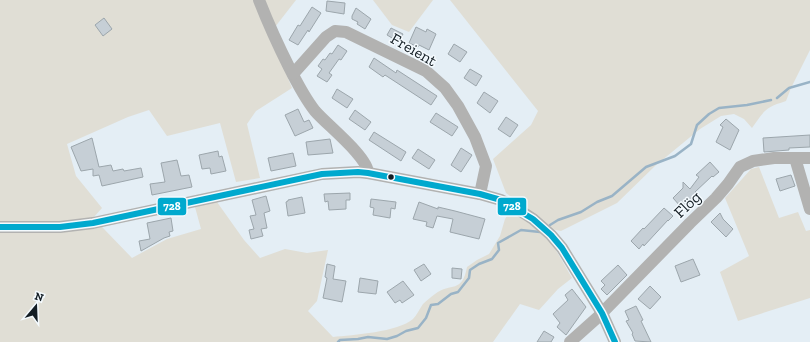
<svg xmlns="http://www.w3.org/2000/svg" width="810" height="342" font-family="'Zilla Slab',serif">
<rect width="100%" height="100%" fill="#e4eef5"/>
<!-- green -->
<g fill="#e0ded5">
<path d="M0,0H256L292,88L256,111L247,124L260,178L236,182L220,123L167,136L149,110L128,117L67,144L76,176L102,208L94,217L104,229L132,258L167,239L201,229L195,207L217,202L244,240L260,258L285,249L307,253L328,250L317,301L308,311L333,337C353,335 398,332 413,319C417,315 420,308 423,304C427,300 431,297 435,294C451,282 462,294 467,267L477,260L489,254L500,236L505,219L510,212L527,221L553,245L572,278L558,289L539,310L520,304L493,342H0Z"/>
<polygon points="263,0 296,0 275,27"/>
<polygon points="373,0 433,0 409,32 392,25"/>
<path d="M450,0H810V50L791,88L786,101C764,108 765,110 752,128L744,119L734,114L721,116L700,129L655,166L617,203L561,231L551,229L531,212L506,193L493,159L531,125L538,111Z"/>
<polygon points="759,167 779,218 798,212 806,231 810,230 810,298 738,321 720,272 749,256 725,198 751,169"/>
</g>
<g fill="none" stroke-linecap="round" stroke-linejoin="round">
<!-- stream -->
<g stroke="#99b3c6" stroke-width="2.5">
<polyline points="777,98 789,88 810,82"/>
<polyline points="550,225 558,220 581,212 597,202 612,196 646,167 675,156 691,144 697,125 709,114 719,108 747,105 771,100"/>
<polyline points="338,342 340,340 358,339 368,337 387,339 397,336 406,331 418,328 426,318 431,305 438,304 451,294 458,292 469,278 470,270 479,264 492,259 499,250 498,243 521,230 540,232"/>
</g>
</g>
<!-- building -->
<g fill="#c6cfd6" stroke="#9ca6ac">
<polygon points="327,1 345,3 344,14 326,11"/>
<polygon points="312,7 321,13 309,32 308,30 298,45 289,40 298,25 300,26"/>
<polygon points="356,8 371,19 365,29 357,24 358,22 352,19 352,16"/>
<polygon points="104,18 112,29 103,36 95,25"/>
<polygon points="416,27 426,32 427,29 436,34 429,50 419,45 418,47 409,43"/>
<polygon points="391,28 403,34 399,42 387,35"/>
<polygon points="454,44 467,52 460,62 448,54"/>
<polygon points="338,45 347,51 341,60 339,59 329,73 332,75 327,82 317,76 322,69 318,66 323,59 325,60 330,53 332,54"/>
<polygon points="374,58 396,73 397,70 437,96 431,105 385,75 383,77 369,67"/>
<polygon points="470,69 482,76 476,86 464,78"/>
<polygon points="337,89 353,99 347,108 332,98"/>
<polygon points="484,92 498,101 490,113 477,103"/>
<polygon points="298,109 304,122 309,120 313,128 295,136 285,115"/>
<polygon points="355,110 371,122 365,130 349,119"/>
<polygon points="436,113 458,127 452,136 430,122"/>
<polygon points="506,117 518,125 510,137 498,129"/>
<polygon points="726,119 739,130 730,150 716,142 723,127 720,125"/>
<polygon points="374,132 406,152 401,161 369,140"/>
<polygon points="810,135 810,147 789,148 789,150 764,152 763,138"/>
<polygon points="92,138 99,167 111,165 113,171 123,169 124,171 141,168 143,177 102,186 99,175 93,176 93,169 81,171 71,147"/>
<polygon points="330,139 333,153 308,155 306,142"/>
<polygon points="461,148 472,155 461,172 451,165"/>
<polygon points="418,149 435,160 429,169 412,158"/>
<polygon points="218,151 219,157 222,156 226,171 211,174 210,168 202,169 199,155"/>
<polygon points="293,153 296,166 271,171 268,158"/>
<polygon points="177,160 181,176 189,175 192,187 152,195 150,184 165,182 161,163"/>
<polygon points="710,162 719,172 713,177 712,176 695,192 696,193 691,198 693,200 688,205 686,203 681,207 673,198 683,188 683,182 690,189 699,177 696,175"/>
<polygon points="791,175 795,186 780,191 776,179"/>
<polygon points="350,193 350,200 346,200 346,209 329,210 328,201 325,202 324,194"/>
<polygon points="266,196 270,211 264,213 267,228 261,229 263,236 251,239 249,230 254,229 250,216 256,215 252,200"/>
<polygon points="302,197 305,213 288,216 286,202 288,201 288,200"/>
<polygon points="371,199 396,202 395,209 391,208 390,218 373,215 374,208 370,207"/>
<polygon points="419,202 438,209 438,207 455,211 485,219 479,239 450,232 453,219 437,216 433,228 426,226 427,222 413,219"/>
<polygon points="664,208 673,216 668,221 668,220 644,246 643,244 639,249 631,241 643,228 644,229"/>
<polygon points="720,213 723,219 733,229 726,237 711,222"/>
<polygon points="171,218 173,231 169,232 170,236 164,238 141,251 139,241 150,239 147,223"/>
<polygon points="693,259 700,275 681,282 675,266"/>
<polygon points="327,264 335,266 333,279 346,281 342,302 323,298 327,278 325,277"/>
<polygon points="424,264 431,274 421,281 414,270"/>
<polygon points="618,265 627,275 607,295 601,289 605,285 601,281"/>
<polygon points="452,268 462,269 461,279 452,278"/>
<polygon points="360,278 378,281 376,294 358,292"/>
<polygon points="403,281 414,295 402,303 400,300 395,303 387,292"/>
<polygon points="650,286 661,297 650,309 638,299"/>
<polygon points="572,289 586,307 566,335 557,327 560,323 553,314 568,300 565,295"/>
<polygon points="636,306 643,320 641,321 651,342 635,341 632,334 633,333 626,321 629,320 625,311"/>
<polygon points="544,331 554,337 551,342 537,342"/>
</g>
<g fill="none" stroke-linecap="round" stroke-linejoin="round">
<!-- minor -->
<g stroke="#b2b2b1" stroke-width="12">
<path d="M259,0C268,23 278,45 289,67C297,83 304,97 315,111C327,125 368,157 368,173"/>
<polyline points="293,74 326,37 335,31 346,32 426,71 445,88 458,106 475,137 486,166 480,194"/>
<polyline points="795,158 810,209"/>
<polyline points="0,227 60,227 93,223 322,174 358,172 368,173 480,194 501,200 516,208 533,219 551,235 562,248 602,313 615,342"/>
<polyline points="570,342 598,317 690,223 716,198 728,184 740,167 753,161 774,158 810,158"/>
</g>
<defs>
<polyline id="bus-1" points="0,227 60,227 93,223 322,174 358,172 368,173 480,194 501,200 533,219 551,235 562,248 602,313 615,342"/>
</defs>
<!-- bus-1 casing -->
<use href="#bus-1" stroke="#f4fafe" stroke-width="9"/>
<!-- bus-1 -->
<use href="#bus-1" stroke="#00a9ce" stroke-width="6"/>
</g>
<!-- markers -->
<circle fill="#131d24" stroke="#f4fafe" stroke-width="1.5" cx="391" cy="177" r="3.5"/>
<g text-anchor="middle" stroke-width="3" stroke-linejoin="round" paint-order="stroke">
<!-- street labels -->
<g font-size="16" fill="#131d24" stroke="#f4fafe">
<text transform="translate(414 49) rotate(30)" y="6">Freient</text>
<text transform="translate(687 204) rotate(-44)" y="6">Flög</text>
</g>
</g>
<g stroke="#f4fafe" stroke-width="1.5">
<rect x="157" y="197" width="30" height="19" rx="4" fill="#00a9ce"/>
<rect x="497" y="197" width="30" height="19" rx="4" fill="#00a9ce"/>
</g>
<g font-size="11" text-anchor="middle" font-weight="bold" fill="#fff">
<text x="172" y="210">728</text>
<text x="512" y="210">728</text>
</g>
<!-- north arrow -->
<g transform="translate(36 306) rotate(19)" stroke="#f4fafe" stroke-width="3" paint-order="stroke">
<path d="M0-3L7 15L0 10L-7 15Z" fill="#131d24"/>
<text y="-6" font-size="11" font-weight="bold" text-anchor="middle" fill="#131d24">N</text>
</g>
</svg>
